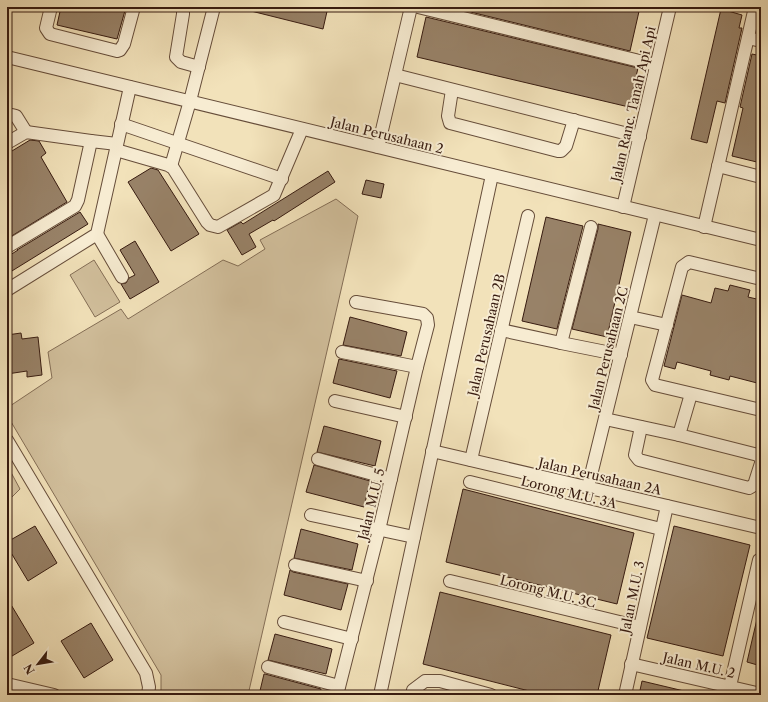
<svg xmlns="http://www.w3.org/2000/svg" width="768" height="702" font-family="'Libre Caslon Text',serif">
<rect width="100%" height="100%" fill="#f2e2ba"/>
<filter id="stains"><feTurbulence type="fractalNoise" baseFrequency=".005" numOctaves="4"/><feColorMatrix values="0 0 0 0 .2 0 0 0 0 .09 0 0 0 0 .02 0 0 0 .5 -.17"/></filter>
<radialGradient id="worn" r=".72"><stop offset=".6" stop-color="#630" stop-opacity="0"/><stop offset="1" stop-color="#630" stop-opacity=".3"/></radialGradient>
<!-- green -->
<g fill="#d2c09d" stroke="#846e56">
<polygon points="336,199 358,216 248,695 161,695 161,675 7,415 7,408 52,378 48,352 121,309 128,319 223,260 238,266 265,249 260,240"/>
<polygon points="94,260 120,302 95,317 70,275"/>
<polygon points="7,465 20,489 7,502"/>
</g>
<!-- building -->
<g fill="#988268" stroke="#371b10">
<polygon points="61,7 126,7 117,39 57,25"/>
<polygon points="251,7 328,7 323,29 251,11"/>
<polygon points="450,7 640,7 630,51"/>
<polygon points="721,9 742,15 739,28 742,28 725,103 717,101 707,143 691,139"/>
<polygon points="426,17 638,68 629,107 417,57"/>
<polygon points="752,54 761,56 761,163 732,156 743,108 740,107"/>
<polygon points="30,140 39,141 46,153 41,157 67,202 10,237 7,232 7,154"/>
<polygon points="151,168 158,170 199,234 171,251 128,182"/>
<polygon points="328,171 335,182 274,221 273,220 249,234 256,247 242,255 227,230 241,222 243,224"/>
<polygon points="366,180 384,184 381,198 362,194"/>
<polygon points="80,212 88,224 7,274 7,257 18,250 17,250"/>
<polygon points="546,217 583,226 557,329 522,321"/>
<polygon points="598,224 631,232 607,337 572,329 598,229"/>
<polygon points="135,241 159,282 130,299 121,284 126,283 129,278 135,275 120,250"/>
<polygon points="730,285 750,290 748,297 761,300 761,384 730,376 729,380 710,375 711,371 677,362 675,369 664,366 682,295 711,303 715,288 728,291"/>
<polygon points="350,317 407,332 401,356 343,345"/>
<polygon points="21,333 22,339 38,337 42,375 27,377 27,371 7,374 7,335"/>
<polygon points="339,359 397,371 390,398 333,383"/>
<polygon points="324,426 381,441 375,466 317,452"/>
<polygon points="314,465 370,481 364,507 306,492"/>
<polygon points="463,489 634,533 617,604 446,562"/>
<polygon points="35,526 57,563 28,581 7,546 7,542"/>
<polygon points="674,526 750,545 723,656 647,638"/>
<polygon points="301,529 358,544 352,570 294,558"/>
<polygon points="290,570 293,572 348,584 341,610 284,595"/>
<polygon points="440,592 611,635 597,695 545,695 423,664"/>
<polygon points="7,598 34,643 7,659"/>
<polygon points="757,619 761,620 761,666 747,662"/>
<polygon points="91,623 113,660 84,678 61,641"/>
<polygon points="275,634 332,649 326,674 268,660"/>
<polygon points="264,674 265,674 321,689 320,695 259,695"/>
<polygon points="642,681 684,691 683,695 639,695"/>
</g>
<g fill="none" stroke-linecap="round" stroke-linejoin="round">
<defs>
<g id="minor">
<polyline points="51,7 46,28 50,34 117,51 120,50 124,44 134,7"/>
<polyline points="181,7 183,10 183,14 176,57 181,62 199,67"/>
<polyline points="418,7 656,65"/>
<polyline points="748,38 761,41"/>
<polyline points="7,57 761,240"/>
<polyline points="395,75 640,137"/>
<polyline points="452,90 448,116 450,123 558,151 561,151 566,146 574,120"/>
<polyline points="7,117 12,115 16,116 26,132"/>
<polyline points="121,124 282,179"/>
<polyline points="7,143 26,132 91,141"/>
<polyline points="378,147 411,7"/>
<polyline points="116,150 168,165 173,168 207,222 210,225 218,227 274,195 302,129"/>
<polyline points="171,166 190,101 214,7"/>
<polyline points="718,166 761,177"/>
<polyline points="623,207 670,7"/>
<polyline points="704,227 755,7"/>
<polyline points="97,234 122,277"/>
<polyline points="7,247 75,206 78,200 91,141 117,144"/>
<polyline points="761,279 689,262 682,267 652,380 655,385 761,410"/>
<polyline points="7,290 97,234 130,87"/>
<polyline points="630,317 667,325"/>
<polyline points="501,330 561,343 591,227"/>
<polyline points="561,343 621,355"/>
<polyline points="342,352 417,367"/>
<polyline points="691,394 679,435 758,455 761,459"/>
<polyline points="335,401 406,417"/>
<polyline points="605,419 679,435"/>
<polyline points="641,427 635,455 639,460 749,488 754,485 761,463"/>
<polyline points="7,440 146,673 149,687 148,695"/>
<polyline points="432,451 761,528"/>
<polyline points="318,459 391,479"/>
<polyline points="471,460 528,216"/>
<polyline points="470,482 661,529"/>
<polyline points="588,487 655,215"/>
<polyline points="311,515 414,537"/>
<polyline points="295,565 367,581"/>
<polyline points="450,581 640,627"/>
<polyline points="284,622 352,639"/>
<polyline points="631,664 761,694"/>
<polyline points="268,667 339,686"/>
<polyline points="7,684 54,695"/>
<polyline points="337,695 379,530 417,367 428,325 427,318 423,314 356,302"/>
<polyline points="380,695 492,175"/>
<polyline points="412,695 413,690 425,681 440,681 491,695"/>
<polyline points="625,695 667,506"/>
<polyline points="728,695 759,560"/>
</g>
</defs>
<!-- minor casing -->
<use href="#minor" stroke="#664d3a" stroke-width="14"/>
<!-- minor -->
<use href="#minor" stroke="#f7ecd2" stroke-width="12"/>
</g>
<g text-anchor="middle" stroke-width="4" stroke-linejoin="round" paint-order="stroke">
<!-- street labels -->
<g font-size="13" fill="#371b10" stroke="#f7ecd2">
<text transform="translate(633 104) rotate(-77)" y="5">Jalan Ranc. Tanah Api Api</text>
<text transform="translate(387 135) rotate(14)" y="5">Jalan Perusahaan 2</text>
<text transform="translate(486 335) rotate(-77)" y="5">Jalan Perusahaan 2B</text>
<text transform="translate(608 348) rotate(-76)" y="5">Jalan Perusahaan 2C</text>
<text transform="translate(600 476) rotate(13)" y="5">Jalan Perusahaan 2A</text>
<text transform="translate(569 492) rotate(14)" y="5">Lorong M.U. 3A</text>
<text transform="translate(371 504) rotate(-76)" y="5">Jalan M.U. 5</text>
<text transform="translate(548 591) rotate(14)" y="5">Lorong M.U. 3C</text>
<text transform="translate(632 597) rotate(-78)" y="5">Jalan M.U. 3</text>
<text transform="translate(699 665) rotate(13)" y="5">Jalan M.U. 2</text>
</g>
</g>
<!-- margin -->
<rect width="768" height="702" fill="none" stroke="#f2e2ba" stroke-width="24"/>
<rect x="8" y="8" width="752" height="686" fill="none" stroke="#371b10" stroke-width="2"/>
<rect x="12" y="12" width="744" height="678" fill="none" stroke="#371b10"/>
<!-- north arrow -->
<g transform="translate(38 664) rotate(239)" stroke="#f7ecd2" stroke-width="3" paint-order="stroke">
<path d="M0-3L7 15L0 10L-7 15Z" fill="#371b10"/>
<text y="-6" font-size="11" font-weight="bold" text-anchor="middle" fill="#371b10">N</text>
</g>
<rect width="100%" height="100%" filter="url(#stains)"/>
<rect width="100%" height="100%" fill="url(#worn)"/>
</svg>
